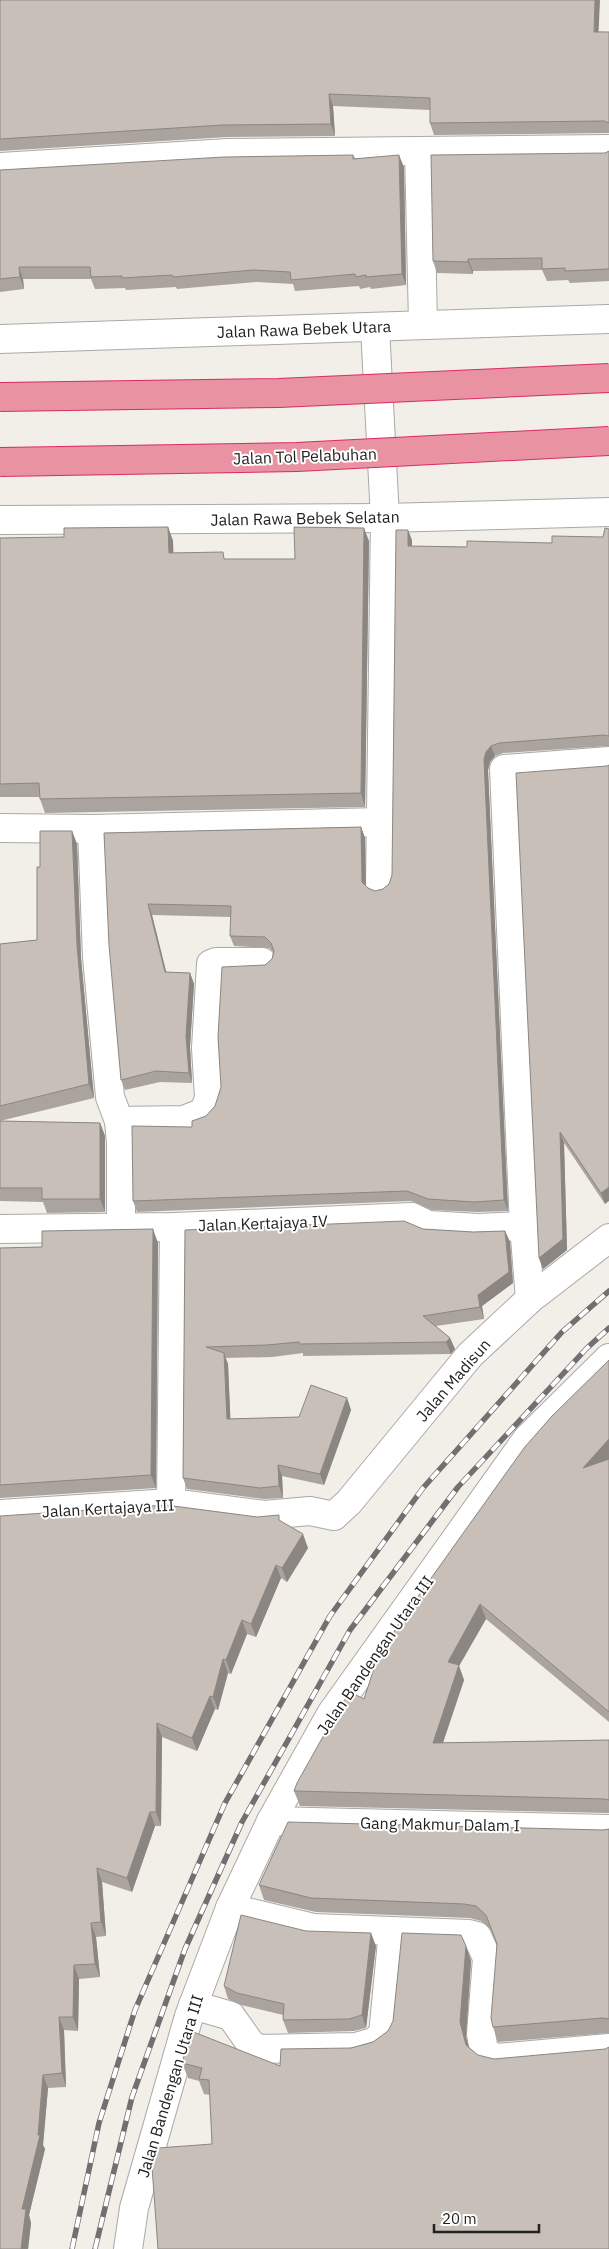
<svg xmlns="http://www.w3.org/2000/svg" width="609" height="2249" font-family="'IBM Plex Sans',sans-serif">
<rect width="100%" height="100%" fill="#f2efe9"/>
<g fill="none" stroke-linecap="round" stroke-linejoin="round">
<defs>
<g id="street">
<polyline points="419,151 423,324"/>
<polyline points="0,167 228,153 609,149"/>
<polyline points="375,327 385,518 380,886"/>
<polyline points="0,339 609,319"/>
<polyline points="0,520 385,518 609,512"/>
<polyline points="0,828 92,829 381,822"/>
<polyline points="92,829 97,957 110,1097 119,1121 121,1143 121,1228"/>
<polyline points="119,1121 184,1120 204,1112 209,1098 206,1048 211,964 216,962 262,962"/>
<polyline points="0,1229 174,1227 412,1217 428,1225 478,1228 524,1226"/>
<polyline points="530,1299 524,1226 504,769 609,761"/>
<polyline points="171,1503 174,1227"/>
<polyline points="0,1514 171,1503 264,1515 310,1511 334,1516 349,1502 470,1355 530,1299 609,1238"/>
<polyline points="271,1821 609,1829"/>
<polyline points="230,1908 314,1928 469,1934 477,1936 487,1958 481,2034 484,2050 488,2055 498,2058 609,2048"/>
<polyline points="193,2005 231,2016 250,2043 258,2049 356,2047 374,2042 383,2034 393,1931"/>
<polyline points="128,2249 134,2208 189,2016 230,1908 271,1821 331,1714 527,1439 609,1358"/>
</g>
</defs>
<!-- street casing -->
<use href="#street" stroke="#a9a9a9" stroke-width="30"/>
<!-- street -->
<use href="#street" stroke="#fff" stroke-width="28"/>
<defs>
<g id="rail">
<polyline points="72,2249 99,2123 135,2010 225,1803 330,1616 423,1488 562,1332 609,1291"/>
<polyline points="95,2249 132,2097 185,1949 242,1822 350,1630 458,1487 587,1348 609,1328"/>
</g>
</defs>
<!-- rail casing -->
<use href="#rail" stroke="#707070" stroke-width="5.5"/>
<!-- rail -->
<use href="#rail" stroke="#fff" stroke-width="4" stroke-dasharray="11" stroke-linecap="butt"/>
<defs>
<g id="highway-bridge">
<polyline points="0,397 279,393 609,378"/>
<polyline points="0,462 297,457 609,441"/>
</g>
</defs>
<!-- highway-bridge casing -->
<use href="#highway-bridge" stroke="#dc2a67" stroke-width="30" stroke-linecap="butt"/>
<!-- highway-bridge -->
<use href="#highway-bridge" stroke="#e892a2" stroke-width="28"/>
</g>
<!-- wall -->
<g fill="#aba49e">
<polygon points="0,0 609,32 609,133 434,135 430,123 430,110 333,106 335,136 227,137 0,151"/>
<polygon points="609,151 609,281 570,283 568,280 547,281 542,270 473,271 473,274 437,273 433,261 605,153"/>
<polygon points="353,155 355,158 404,167 406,285 371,289 370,287 360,289 359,286 295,291 293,284 257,282 177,289 176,287 126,290 125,288 95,289 91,279 23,279 24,289 0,292 0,170"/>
<polygon points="168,527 173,541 173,553 226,559 295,559 369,541 365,807 45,813 40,799 40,797 0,797 0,538 64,537"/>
<polygon points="609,529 609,746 503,753 495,756 490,762 488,770 508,1211 478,1212 432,1210 411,1201 137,1212 133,1201 192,1127 206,1116 215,1106 265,965 272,959 273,952 269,948 234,946 230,936 231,917 152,915 166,972 190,973 194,984 190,1047 192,1083 160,1082 125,1090 121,1080 104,833 361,827 365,838 366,886 368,888 375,891 383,889 389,884 392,875 412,540 412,546 467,547 552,543 603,537"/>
<polygon points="607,766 605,1204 564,1143 567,1250 543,1269 539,1258"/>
<polygon points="72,831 77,844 81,958 94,1098 0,1121 0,944 37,940 40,867"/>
<polygon points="0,1121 100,1123 105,1136 105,1212 47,1213 43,1202 0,1201"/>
<polygon points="423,1229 473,1232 505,1231 510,1242 513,1283 482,1306 484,1319 436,1326 450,1338 455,1349 451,1354 303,1356 303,1353 272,1357 225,1358 228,1364 230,1419 299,1417 347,1398 351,1410 324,1485 282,1476 283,1498 264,1499 187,1489 183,1478 185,1230"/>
<polygon points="158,1243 156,1488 0,1498 0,1248 42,1247"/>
<polygon points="609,1360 609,1722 486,1619 459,1666 464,1680 443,1743 609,1740 609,1813 300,1806 294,1791 364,1699 388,1642"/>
<polygon points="0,1516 281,1521 308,1548 287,1582 281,1578 256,1637 247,1634 231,1674 228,1673 218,1710 215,1709 197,1751 162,1737 161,1826 155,1826 132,1892 102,1882 106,1936 96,1937 100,1977 79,1979 78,2031 64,2030 66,2087 48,2088 43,2145 45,2149 29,2215 31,2223 28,2249 0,2249"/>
<polygon points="609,1829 609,2033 498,2042 493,2027 497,1945 491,1930 481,1921 470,1918 316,1912 264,1900 259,1885"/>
<polygon points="306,1931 376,1946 366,2028 354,2031 288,2033 283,2020 283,2015 241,2005 228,1999 224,1986"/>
<polygon points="466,1946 471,1961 466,2037 468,2046 609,2249 212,2144 210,2095 204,2094 199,2081 188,2078 182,2063 280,2066 373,2042 388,2031"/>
</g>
<!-- shaded-wall -->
<g fill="#8b8681">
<polygon points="595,0 600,0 598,44 594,32"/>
<polygon points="329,94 333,106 335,136 331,124"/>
<polygon points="399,155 404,167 406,285 402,274"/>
<polygon points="468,259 473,271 473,274 468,262"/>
<polygon points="19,267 23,279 24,289 20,277"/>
<polygon points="168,527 173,541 174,566 169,553"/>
<polygon points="364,528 369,541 365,807 361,793"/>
<polygon points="408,530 412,540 412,557 408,546"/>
<polygon points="491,746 495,756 490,762 488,770 508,1211 504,1200 484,759 486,752"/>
<polygon points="361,827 365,838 366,893 362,882"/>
<polygon points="72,831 77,844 81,958 94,1098 89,1084 77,945"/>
<polygon points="148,904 152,915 169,983 165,972"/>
<polygon points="190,973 194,984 190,1047 192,1083 189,1073 186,1036"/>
<polygon points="100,1123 105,1136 105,1212 100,1199"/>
<polygon points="560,1132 564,1143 567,1250 543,1269 539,1258"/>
<polygon points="609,1187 609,1201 605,1204 601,1193"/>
<polygon points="153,1229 158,1243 156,1488 151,1475"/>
<polygon points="505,1231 510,1242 513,1283 482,1306 484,1319 480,1307 478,1295"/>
<polygon points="450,1338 455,1349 451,1354 446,1342"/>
<polygon points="224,1353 228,1364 231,1431 227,1419"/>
<polygon points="347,1398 351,1410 324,1485 320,1474"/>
<polygon points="609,1439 609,1460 583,1468"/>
<polygon points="278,1465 282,1476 283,1498 279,1486"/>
<polygon points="303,1534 308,1548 287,1582 282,1568"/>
<polygon points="276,1565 281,1578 256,1637 251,1624"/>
<polygon points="480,1604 486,1619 459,1666 464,1680 438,1757 433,1743 448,1662"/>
<polygon points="242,1620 247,1634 231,1674 226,1660"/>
<polygon points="223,1659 228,1673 218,1710 213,1697"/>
<polygon points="210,1696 215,1709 197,1751 192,1738"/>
<polygon points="157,1723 162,1737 161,1826 156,1812"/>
<polygon points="150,1812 155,1826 132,1892 127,1878"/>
<polygon points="97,1868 102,1882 106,1936 101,1922"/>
<polygon points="91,1923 96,1937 100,1977 95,1964"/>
<polygon points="371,1933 376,1946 366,2028 362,2015"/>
<polygon points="466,1946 471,1961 466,2037 472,2059 466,2045 460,2022"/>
<polygon points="74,1965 79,1979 78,2031 73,2017"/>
<polygon points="59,2017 64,2030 66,2087 62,2073"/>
<polygon points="43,2075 48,2088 43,2145 45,2149 29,2215 31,2223 28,2249 21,2249 22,2209 38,2135"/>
</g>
<!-- building -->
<g fill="#c7bfb8" stroke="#8b8681">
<polygon points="0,0 595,0 594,32 609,32 609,123 604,121 430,123 430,98 329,94 331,124 223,125 0,139"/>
<polygon points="609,151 609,269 565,271 565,268 542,269 542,258 468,259 468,262 433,261 431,155 605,153"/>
<polygon points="353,155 353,159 399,155 402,274 366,277 366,275 356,277 355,274 291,280 290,272 253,270 173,277 172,275 122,278 122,276 91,277 90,267 19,267 20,277 0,279 0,170 224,157"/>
<polygon points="168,527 169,553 223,552 224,559 295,559 294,527 364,528 361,793 40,799 39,783 0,784 0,538 64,537 64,528"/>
<polygon points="605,528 609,529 609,736 604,735 499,743 491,746 486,752 484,759 504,1200 474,1202 428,1199 407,1191 133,1201 132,1126 192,1127 192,1121 206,1116 215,1106 221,1087 218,1037 222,967 265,965 272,959 274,951 271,943 265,937 230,936 231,906 148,904 165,972 190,973 186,1036 189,1073 156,1071 121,1080 109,945 104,833 361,827 362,882 368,888 375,891 383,889 389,884 392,875 396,530 408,530 408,546 467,547 467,541 552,543 552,536 603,537"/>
<polygon points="609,765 609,1187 601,1193 560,1132 563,1239 539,1258 516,773 607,766"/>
<polygon points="40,831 72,831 77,945 89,1084 0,1106 0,944 37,940 37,867 40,867"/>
<polygon points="0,1121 100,1123 100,1199 42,1199 42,1188 0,1188"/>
<polygon points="404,1221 423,1229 473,1232 505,1231 509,1272 478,1295 480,1307 423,1316 450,1338 446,1342 299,1344 299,1342 267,1345 206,1347 224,1353 227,1419 299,1417 311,1385 347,1398 320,1474 278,1465 279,1486 260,1488 183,1478 185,1230"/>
<polygon points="153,1229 151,1475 0,1485 0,1248 42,1247 42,1231"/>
<polygon points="609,1360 609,1439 583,1468 609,1459 609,1712 480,1604 448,1662 459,1665 433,1743 609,1740 609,1800 604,1799 294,1791 297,1783 339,1708 350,1692 364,1699 380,1650 386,1642 388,1642 399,1623 524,1448 552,1416"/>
<polygon points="166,1505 257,1517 279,1515 279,1520 303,1534 282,1568 276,1565 251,1624 242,1620 226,1660 223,1659 213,1697 210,1696 192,1738 157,1723 156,1812 150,1812 127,1878 97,1868 101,1922 91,1923 95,1964 74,1965 73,2017 59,2017 62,2073 43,2075 38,2135 40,2135 22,2209 26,2209 21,2249 0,2249 0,1516"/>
<polygon points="288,1822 603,1830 609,1829 609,2019 603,2018 493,2027 491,2018 497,1944 486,1915 476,1906 464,1904 311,1898 259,1885"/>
<polygon points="241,1915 306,1931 371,1933 362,2015 349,2019 283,2020 284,2004 237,1993 224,1986"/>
<polygon points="402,1933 461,1935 466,1946 460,2022 466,2045 478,2055 494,2059 605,2049 609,2047 609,2249 158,2249 152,2167 158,2148 212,2144 209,2080 199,2079 202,2068 182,2063 191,2031 280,2066 281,2049 351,2048 373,2042 388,2031 393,2021"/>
</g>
<g text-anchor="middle" stroke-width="4" stroke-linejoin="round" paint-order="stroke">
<!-- street labels -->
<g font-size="16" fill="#222" stroke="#fff">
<text transform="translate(304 329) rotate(-2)" y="6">Jalan Rawa Bebek Utara</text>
<text transform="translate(305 456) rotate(-2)" y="6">Jalan Tol Pelabuhan</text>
<text transform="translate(305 518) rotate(-1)" y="6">Jalan Rawa Bebek Selatan</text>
<text transform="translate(263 1223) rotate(-2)" y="6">Jalan Kertajaya IV</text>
<text transform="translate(453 1380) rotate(-49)" y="6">Jalan Madisun</text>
<text transform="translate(108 1508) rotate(-3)" y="6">Jalan Kertajaya III</text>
<text transform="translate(375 1655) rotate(-55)" y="6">Jalan Bandengan Utara III</text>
<text transform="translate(440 1824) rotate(1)" y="6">Gang Makmur Dalam I</text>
<text transform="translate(170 2086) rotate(-73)" y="6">Jalan Bandengan Utara III</text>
</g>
</g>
<!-- scale -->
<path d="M434 2224v8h105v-8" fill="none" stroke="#222222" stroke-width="2.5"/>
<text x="442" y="2224" font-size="15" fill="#222222" stroke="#ffffff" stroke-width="4" paint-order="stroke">20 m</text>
</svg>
